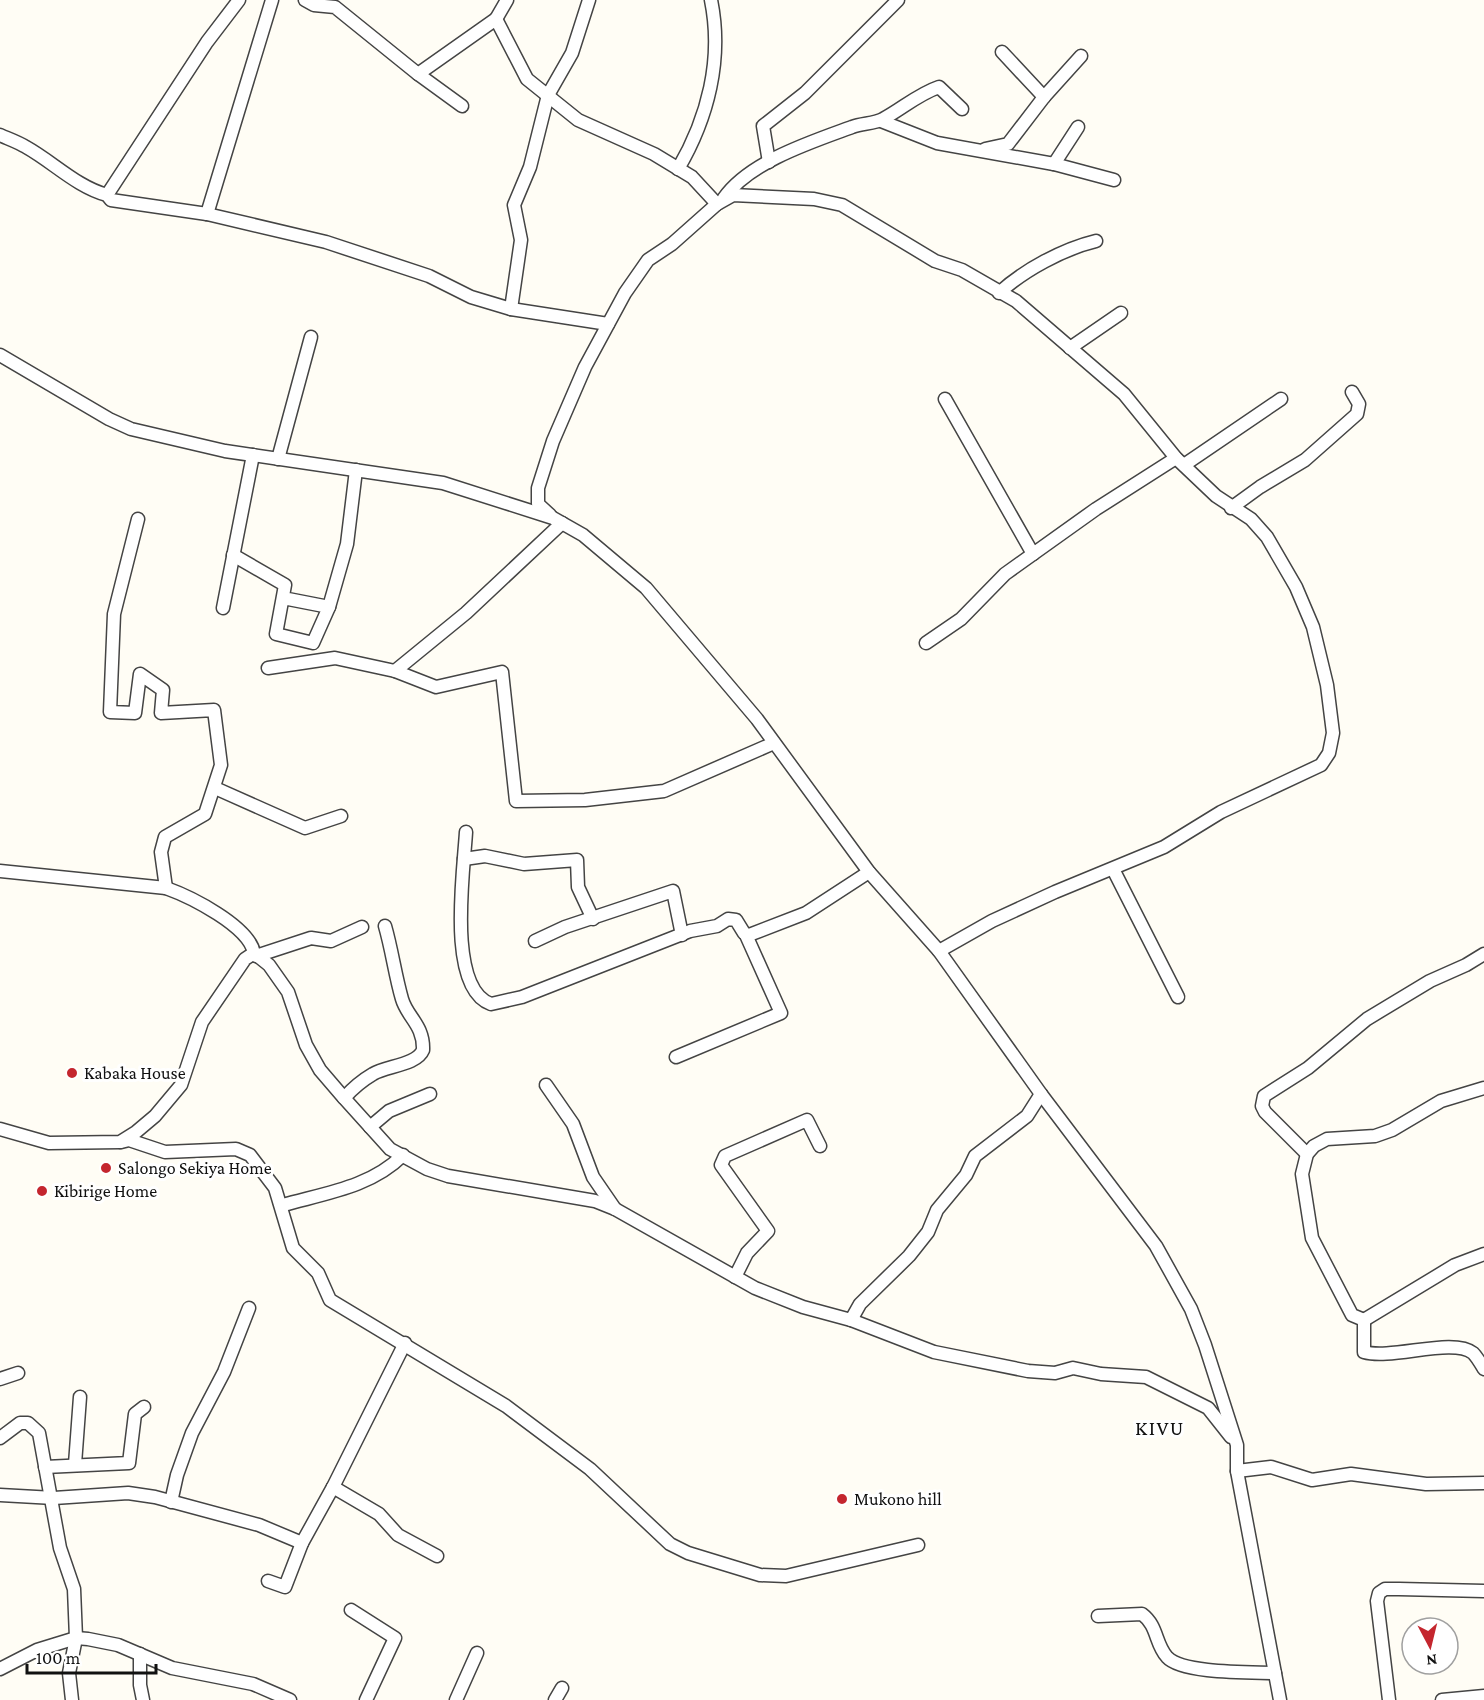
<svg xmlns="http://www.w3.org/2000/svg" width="1484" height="1700" font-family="'Crimson Pro',serif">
<rect width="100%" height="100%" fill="#fffdf5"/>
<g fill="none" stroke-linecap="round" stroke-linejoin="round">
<defs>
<g id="minor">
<polyline points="305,0 314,5 335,7 418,74 496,19 527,79 578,120 654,154 692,177 717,204"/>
<polyline points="496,19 507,0"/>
<polyline points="1002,52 1044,97"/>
<polyline points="418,74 462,106"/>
<polyline points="881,121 937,143 1054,164 1114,180"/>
<path d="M0,135C9,139 18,142 26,147C53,162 77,187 107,195L111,200L207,214L326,242L429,276L471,297L511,309L608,324"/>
<polyline points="985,149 1008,144 1044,97 1081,56"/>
<polyline points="769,162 763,126 805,93 898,0"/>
<polyline points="1054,164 1078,127"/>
<path d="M678,169C708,118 723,59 711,0"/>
<polyline points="107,195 207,42 239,0"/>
<path d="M724,198C749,162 811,142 852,127C862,123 874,124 883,119C902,109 918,94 939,87L962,109"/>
<polyline points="207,214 272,0"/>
<path d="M999,293C1024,270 1063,249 1096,241"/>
<polyline points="511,309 521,240 514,205 530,167 548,95 572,53 589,0"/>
<polyline points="1070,348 1121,313"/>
<polyline points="0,355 109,419 131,429 225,451 443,483 553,518 583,535 646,588 757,719 869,872 939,951 1041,1094 1156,1246 1191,1309 1205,1345 1237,1445 1237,1471 1280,1700"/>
<polyline points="945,399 1033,554"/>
<polyline points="278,459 311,337"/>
<polyline points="1184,465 1281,399"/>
<polyline points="1231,508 1260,487 1305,460 1357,414 1359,404 1352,392"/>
<polyline points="550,515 538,504 538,488 553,441 585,367 625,293 648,260 672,244 717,204 733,195 814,199 842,205 935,261 962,270 1016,301 1124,394 1176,458 1216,496 1251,519 1267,537 1296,587 1313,627 1327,685 1333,733 1329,753 1321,765 1221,812 1164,847 1055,892 992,921 939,951"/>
<polyline points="138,519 114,614 110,712 135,713 140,674 163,690 161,713 214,710 221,765 205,814 165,837 161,852 166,888"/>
<polyline points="233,555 285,585 276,634 313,643 329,607 283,598"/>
<polyline points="329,607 347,544 356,470"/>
<polyline points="223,608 253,455"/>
<polyline points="926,643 961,619 1005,574 1096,509 1176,458"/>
<polyline points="268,668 335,658 395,671 466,613 562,523"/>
<polyline points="395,671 436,687 502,672 516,801 585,800 664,791 774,743"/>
<polyline points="215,788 305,828 341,816"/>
<path d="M466,832C464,869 446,988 491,1004L522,997L690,931L717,926L728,919L736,920L744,933L749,935L806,913L869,872"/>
<polyline points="464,859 485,856 524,864 577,860 578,887 593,919"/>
<polyline points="1113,869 1178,997"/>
<path d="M0,871L166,888C191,897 249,926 254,953"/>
<polyline points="535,941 565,927 673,891 682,935"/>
<polyline points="256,956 311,938 331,941 362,927"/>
<polyline points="676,1057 781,1013 746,935"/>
<polyline points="546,1085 573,1124 593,1177 615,1209"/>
<path d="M1484,1088L1441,1101L1392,1130L1375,1136L1327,1139L1314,1146L1307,1154L1302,1174L1312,1238L1352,1315L1364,1320V1352C1392,1360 1453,1337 1473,1353C1477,1357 1481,1364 1484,1369"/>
<path d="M344,1098C353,1088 361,1081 373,1074C386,1066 417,1065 423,1050C424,1025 407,1017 402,999C395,975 392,950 385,926"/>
<polyline points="370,1127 389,1111 430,1094"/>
<polyline points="0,1129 49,1143 120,1142 136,1132 155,1116 181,1085 202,1022 245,959 254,953 269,965 288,992 306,1045 320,1070 344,1098 390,1149 427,1169 448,1176 595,1201 615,1209 755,1288 803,1307 851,1320 934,1352 1028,1371 1055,1373 1073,1368 1101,1374 1146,1377 1208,1408 1231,1437"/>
<polyline points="121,1142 129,1140 165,1152 236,1149 250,1155 275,1188 293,1248 318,1273 330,1300 506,1406 590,1469 670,1544 688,1553 760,1575 786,1576 918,1545"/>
<polyline points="1307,1154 1265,1112 1262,1106 1264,1096 1308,1068 1367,1019 1430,981 1466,965 1484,954"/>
<path d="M280,1203L283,1205C326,1193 371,1187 403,1155"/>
<polyline points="735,1277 747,1253 768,1231 721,1165 725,1156 807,1120 820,1146"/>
<polyline points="851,1320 860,1304 909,1256 928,1232 937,1210 966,1175 975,1156 1027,1116 1041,1094"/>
<polyline points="1364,1320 1455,1265 1484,1254"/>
<polyline points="0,1379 18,1373"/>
<polyline points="0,1438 20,1423 28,1423 39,1433 60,1548 74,1589 76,1638 69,1673 72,1700"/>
<polyline points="75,1464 80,1397"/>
<polyline points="45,1467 129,1463 135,1414 144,1407"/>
<polyline points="1237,1471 1271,1467 1312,1480 1351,1474 1426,1484 1484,1483"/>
<polyline points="333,1487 379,1514 398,1535 437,1556"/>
<polyline points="0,1495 54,1498 128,1493 155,1497 259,1525 302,1543 333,1487 405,1343"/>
<polyline points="171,1502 177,1475 192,1433 224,1372 249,1308"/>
<polyline points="268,1581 285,1587 302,1543"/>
<polyline points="351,1610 395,1638 366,1700"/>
<path d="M1098,1616L1142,1614C1158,1626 1155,1644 1167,1657C1182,1674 1252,1672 1275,1673"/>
<polyline points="140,1654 140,1685 143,1700"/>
<polyline points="0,1669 37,1650 76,1638 88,1639 118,1645 172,1668 253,1684 290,1700"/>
<polyline points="456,1700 477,1653"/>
<polyline points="555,1700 562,1688"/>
<polyline points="1389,1700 1377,1601 1379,1593 1385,1589 1399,1589 1484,1591"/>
<polyline points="1442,1700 1484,1696"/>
</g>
</defs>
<!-- minor casing -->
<use href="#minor" stroke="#444" stroke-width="15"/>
<!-- minor -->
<use href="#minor" stroke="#fff" stroke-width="12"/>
</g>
<!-- markers -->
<g fill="#c4262e" stroke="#fff" stroke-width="2">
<circle cx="72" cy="1073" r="6"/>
<circle cx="106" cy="1168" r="6"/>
<circle cx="42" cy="1191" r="6"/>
<circle cx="842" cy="1499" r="6"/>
</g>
<g text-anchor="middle" stroke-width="6" stroke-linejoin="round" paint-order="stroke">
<!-- poi labels -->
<g font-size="18" fill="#111" stroke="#fff" text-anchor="start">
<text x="84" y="1079">Kabaka House</text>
<text x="118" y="1174">Salongo Sekiya Home</text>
<text x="54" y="1197">Kibirige Home</text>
<text x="854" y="1505">Mukono hill</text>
</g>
<!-- quarter labels -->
<g font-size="21" letter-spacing="1.5" fill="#111" stroke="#fff">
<text x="1160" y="1435">KIVU</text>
</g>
</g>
<!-- north arrow -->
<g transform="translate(1430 1646) rotate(173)"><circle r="28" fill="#ffffff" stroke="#a0a0a0" stroke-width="1.5"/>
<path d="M0-4.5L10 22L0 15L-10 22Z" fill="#c4262e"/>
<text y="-9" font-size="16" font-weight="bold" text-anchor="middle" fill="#111111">N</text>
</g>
<!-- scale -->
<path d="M27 1664v9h129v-9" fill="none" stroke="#111111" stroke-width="3"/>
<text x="36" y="1664" font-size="18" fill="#111111" stroke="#ffffff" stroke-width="4.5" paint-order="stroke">100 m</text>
</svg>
